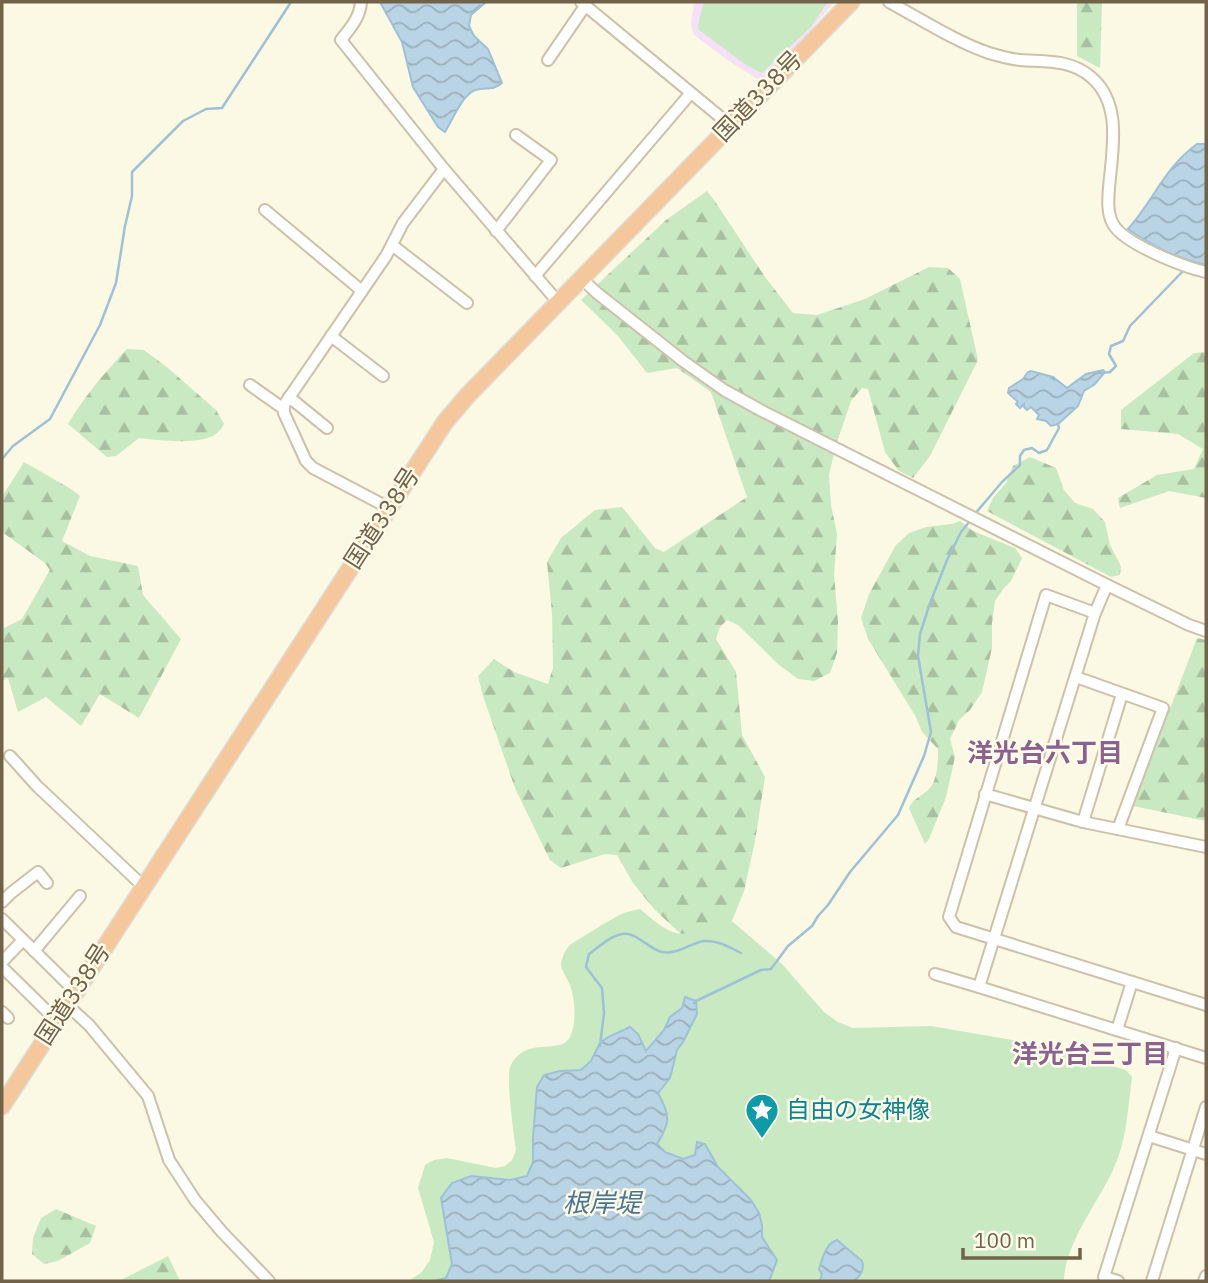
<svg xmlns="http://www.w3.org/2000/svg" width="1208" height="1283" font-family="'IBM Plex Sans','Noto Sans JP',sans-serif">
<defs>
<pattern id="forest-firs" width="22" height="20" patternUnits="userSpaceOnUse" patternTransform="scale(1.75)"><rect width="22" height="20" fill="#c9e9c2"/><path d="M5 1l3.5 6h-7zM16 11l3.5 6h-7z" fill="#a8c0a0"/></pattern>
<pattern id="water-waves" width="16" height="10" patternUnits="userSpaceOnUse" patternTransform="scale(1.75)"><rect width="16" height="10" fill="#b9d4e4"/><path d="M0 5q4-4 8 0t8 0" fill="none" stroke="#9bafbb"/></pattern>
</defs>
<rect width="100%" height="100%" fill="#fbf8e3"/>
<!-- education -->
<polygon fill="#f5e0f8" points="694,2 834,2 802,40 763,79 759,80 729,61 694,35 691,25"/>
<!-- forest -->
<g fill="url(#forest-firs)">
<polygon points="1077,2 1102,2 1100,68 1077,56"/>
<polygon points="707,191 714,200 765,277 793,313 817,315 865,299 929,267 948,268 960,279 978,360 930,456 913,478 899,471 885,452 868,389 862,388 851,401 836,445 829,475 831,505 837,534 834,574 838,622 837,653 830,673 814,681 798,679 779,665 738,625 727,620 720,627 716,639 736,672 742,735 765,777 755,841 744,891 732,921 716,938 681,934 654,909 633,883 617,855 605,854 561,868 550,860 515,788 483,696 478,676 494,659 514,672 548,684 553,668 552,614 547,562 561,538 595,510 622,507 655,548 664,552 747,497 711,392 677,368 647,373 618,336 581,300 666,220"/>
<path d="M127,349L144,350L168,368L216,410L224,424C222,427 220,431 217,433C202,446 158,440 139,438L116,456L107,457L68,424C84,397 105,372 127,349Z"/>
<polygon points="1206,352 1206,498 1169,491 1120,508 1118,498 1157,475 1194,469 1203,449 1178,434 1121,429 1121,410 1194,353"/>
<polygon points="1030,457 1056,468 1064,490 1075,503 1093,509 1105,522 1110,545 1121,566 1120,575 1111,577 987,511 993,498 1006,483 1013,466"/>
<polygon points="24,462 71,489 80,496 62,541 90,556 138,566 143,595 181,639 139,718 100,694 81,726 46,697 18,712 8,678 2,681 2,629 22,619 50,570 45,563 2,532 2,497"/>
<path d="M960,521L973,531L1015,548L1022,558L1011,581L1003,589L995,601L992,623V648L982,692L970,710L959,720L950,739L955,757L946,797L929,839L925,844L909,808C914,797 923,796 930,788C938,778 938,761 938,749L922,732L916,717L868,639L861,618L869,594L896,545L909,533L926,527L952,524Z"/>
<polygon points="1197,638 1206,640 1206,821 1133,806"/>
<polygon points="56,1209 96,1226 90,1243 58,1261 44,1264 32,1254 33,1238 41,1218"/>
<polygon points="168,1256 180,1281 119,1281"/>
</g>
<!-- park -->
<g fill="#c9e9c2">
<polygon points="704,2 828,2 810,28 762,73 746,65 698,29 699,20"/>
<path d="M640,909C650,917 661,928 673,932C688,938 697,927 710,922C718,919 725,920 733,922L782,964L824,1012L838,1022L853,1028L931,1026L1029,1043L1126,1070L1132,1077C1128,1107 1127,1139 1114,1168C1099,1201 1064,1245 1064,1281H408L421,1273L430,1260L434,1242L418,1188L425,1165L434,1160L447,1158L496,1168L505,1166L512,1160L516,1150C514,1134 505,1076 511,1065C527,1035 560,1056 570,1037C577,1023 575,1000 570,985C568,979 562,972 561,965C561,960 565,950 569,946C575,941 616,916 624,913C629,911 635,910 640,909Z"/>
</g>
<!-- water -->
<g fill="url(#water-waves)" stroke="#9fc0d6" stroke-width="2">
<path d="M380,2H486L471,15L469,26L474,36L488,49L502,83C491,92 487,86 475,90C462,95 452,121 445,132L438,127L413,87L402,42Z"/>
<path d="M1197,144H1206V265C1178,259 1152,246 1128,229C1154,200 1164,168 1197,144Z"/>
<polygon points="1103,370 1105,372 1095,384 1084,391 1078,406 1058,424 1051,426 1046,421 1037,419 1039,415 1031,407 1027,410 1024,407 1024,404 1020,408 1016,404 1018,402 1008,393 1009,388 1023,379 1028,372 1031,371 1053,377 1067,388 1086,374"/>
<path d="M685,997L696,1001L697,1014L683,1042L677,1050L670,1078L658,1093C670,1115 671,1122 657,1144L665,1152L683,1159L695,1155L697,1142L705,1144L718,1167L751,1200L759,1213L762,1225V1237L777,1260L769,1281H434L446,1278L452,1264L441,1198L452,1183L471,1176L510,1180L527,1176L533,1162V1137L537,1087L544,1075L560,1071L581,1070L591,1061L600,1043L608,1037L630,1027L638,1034L646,1051L664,1030L670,1017L682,1008Z"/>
<path d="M837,1240L862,1261C865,1269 860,1276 854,1281H820L822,1274L819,1269C823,1258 825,1244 837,1240Z"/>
</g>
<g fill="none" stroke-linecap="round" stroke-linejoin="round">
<!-- stream -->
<g stroke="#9fc0d6" stroke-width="2.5">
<polyline points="1102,373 1110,372 1116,366 1109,354 1111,346 1123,341 1130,326 1185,269"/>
<polyline points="2,459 13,446 50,419 100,325 116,283 125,226 132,196 132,172 183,121 206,109 222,108 291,2"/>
<polyline points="974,515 1002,482 1020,465 1020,456 1024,450 1032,448 1039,453 1047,450 1059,428 1058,424"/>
<polyline points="694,1003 696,1001 761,970 771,969 788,946 812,926 818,916 828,905 850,872 898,815 924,756 931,732 918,656 920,634 929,606 947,560 961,532 970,521"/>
<path d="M600,1046L604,1013L602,988L586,967L589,954C599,947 610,936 622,934C636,931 648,949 662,952C678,955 690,943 704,941C718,940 729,947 741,953"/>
</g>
<defs>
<g id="minor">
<path d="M361,2C360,18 350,28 341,40L444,169L558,302"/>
<polyline points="581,2 730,125"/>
<path d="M889,2C919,18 956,42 989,53C999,56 1009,59 1020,60C1045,62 1070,59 1091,77C1123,104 1112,151 1109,188C1108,200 1107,213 1113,224C1124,244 1184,267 1206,272"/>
<polyline points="548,60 585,6"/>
<polyline points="265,210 362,291"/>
<polyline points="496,231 551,160 516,135"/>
<polyline points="392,245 467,303"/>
<polyline points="535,276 690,94"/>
<polyline points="582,279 597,293 683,361 724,390 764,412 1107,585 1189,625 1206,631"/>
<polyline points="331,336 383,376"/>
<polyline points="250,385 284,409"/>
<polyline points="289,397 327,428"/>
<polyline points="389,508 313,468 306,461 284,413 284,405 386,256 403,223 444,169"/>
<polyline points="1107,585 1095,613 979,987 1206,1058"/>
<polyline points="1095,613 1046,595 949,917 956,927 1206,1005"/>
<polyline points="1076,677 1163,708 1118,829"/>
<polyline points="10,756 37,786 143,886"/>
<polyline points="985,794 1083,822 1206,847"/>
<polyline points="1083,822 1122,694"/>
<polyline points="2,902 11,893 38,872 47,883"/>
<polyline points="2,919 75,991"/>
<polyline points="34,951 80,896"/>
<polyline points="2,962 23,940"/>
<polyline points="2,967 56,1020"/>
<polyline points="935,974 979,987"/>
<polyline points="66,1004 89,1025 148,1096 169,1160 195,1200 222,1232 269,1281"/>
<polyline points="2,1012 8,1018"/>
<polyline points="1117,1030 1132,982"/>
<polyline points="1149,1136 1206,1154"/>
<polyline points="1118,1281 1104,1277 1176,1048"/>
<polyline points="1152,1281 1206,1107"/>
<polyline points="1204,1281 1206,1276"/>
</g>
<polyline id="highway" points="2,1106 445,422 467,396 851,2"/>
</defs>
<!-- minor casing -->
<use href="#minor" stroke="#cdc1aa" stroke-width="14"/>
<!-- highway casing -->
<use href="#highway" stroke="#e0dcd7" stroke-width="19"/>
<!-- minor -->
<use href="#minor" stroke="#fff" stroke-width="10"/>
<!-- highway -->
<use href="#highway" stroke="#f4c89c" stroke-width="16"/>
</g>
<!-- icons -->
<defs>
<symbol id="sight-pin" viewBox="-11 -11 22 30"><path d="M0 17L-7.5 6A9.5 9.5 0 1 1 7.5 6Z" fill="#0f9aa8" stroke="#fffbe9"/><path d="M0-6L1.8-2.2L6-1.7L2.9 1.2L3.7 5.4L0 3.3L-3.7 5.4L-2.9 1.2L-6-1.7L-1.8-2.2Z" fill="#fff"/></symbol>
</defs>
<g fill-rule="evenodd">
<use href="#sight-pin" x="743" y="1091" width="38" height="52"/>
</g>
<g text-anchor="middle" stroke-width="5" stroke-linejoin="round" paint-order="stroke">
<!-- street labels -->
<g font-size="24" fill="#73624a" stroke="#fffbe9">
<text transform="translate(758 96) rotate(-46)" y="8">国道338号</text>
<text transform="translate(382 518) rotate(-57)" y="8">国道338号</text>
<text transform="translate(73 994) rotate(-57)" y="8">国道338号</text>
</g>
<!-- culture labels -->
<g font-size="24" fill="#0d838f" stroke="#fffbe9" text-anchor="start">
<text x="786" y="1118">自由の女神像</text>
</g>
<!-- neighbourhood labels -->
<g font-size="26" font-weight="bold" fill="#8b628f" stroke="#fffbe9">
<text x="1045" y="762">洋光台六丁目</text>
<text x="1090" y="1063">洋光台三丁目</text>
</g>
<!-- water labels -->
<g font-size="26" font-style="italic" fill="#4a7693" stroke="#fffbe9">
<text x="602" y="1212">根岸堤</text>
</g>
</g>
<!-- border -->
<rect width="1208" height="1283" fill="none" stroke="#73624a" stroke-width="7"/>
<!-- scale -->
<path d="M963 1248v10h117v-10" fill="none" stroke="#73624a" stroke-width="3.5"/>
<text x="974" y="1248" font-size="21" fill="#73624a" stroke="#fffbe9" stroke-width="5" paint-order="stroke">100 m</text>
</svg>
